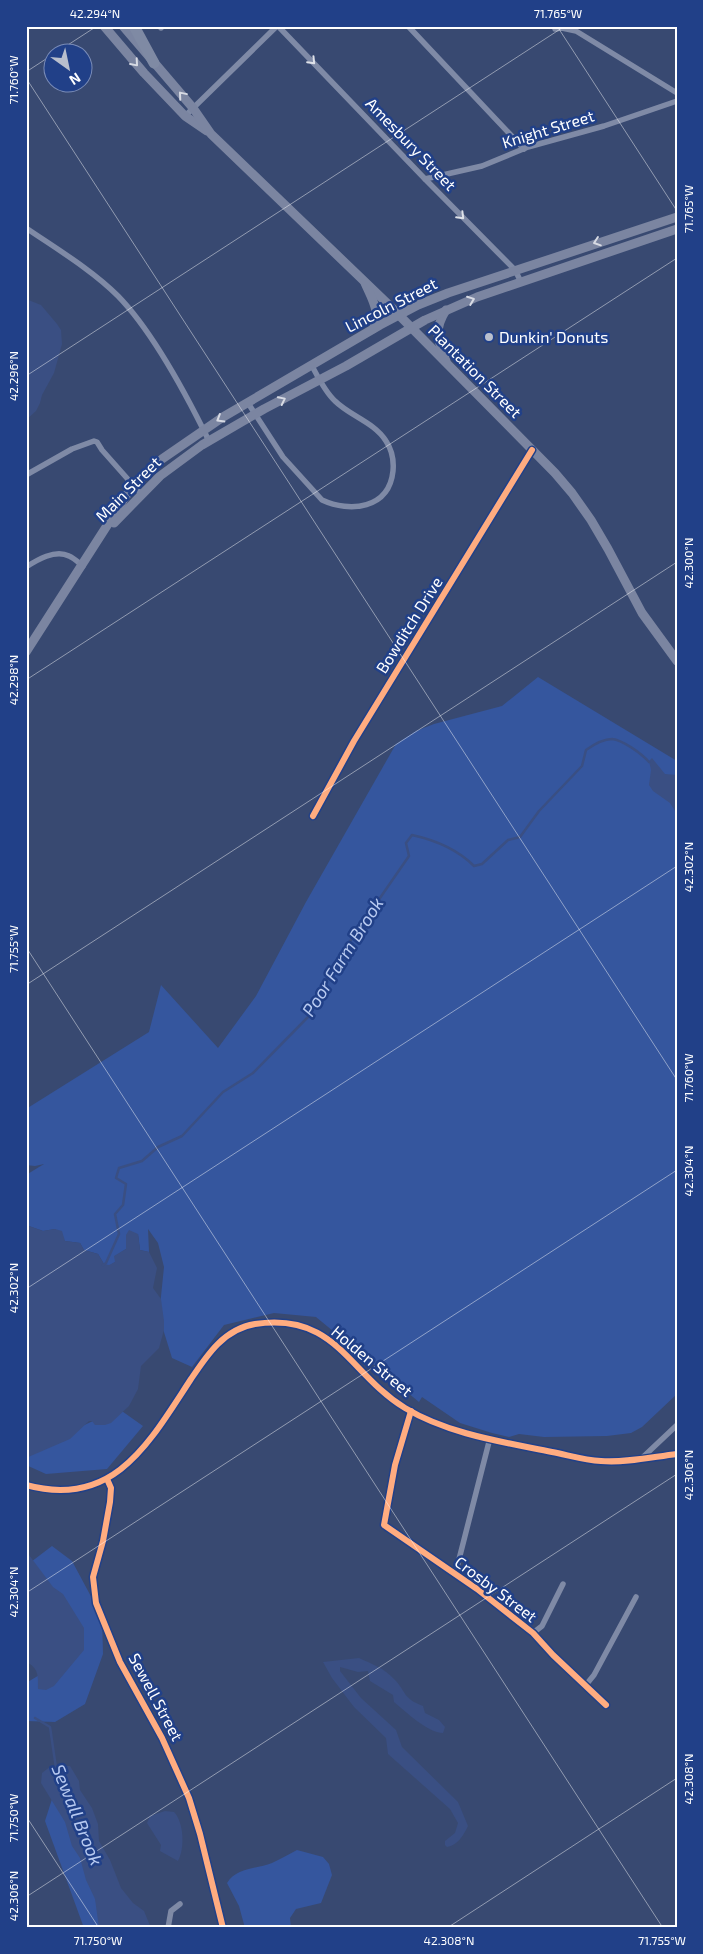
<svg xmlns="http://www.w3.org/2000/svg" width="703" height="1954" font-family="'Exo 2',sans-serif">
<rect width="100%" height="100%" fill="#384971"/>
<!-- green -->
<g fill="#35569e">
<polygon points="538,677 677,761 677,1394 642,1427 631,1433 607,1436 544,1437 519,1434 509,1437 492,1433 460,1423 422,1397 419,1402 316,1317 274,1313 224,1325 192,1367 172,1358 159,1316 164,1267 158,1243 148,1229 149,1252 140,1250 138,1234 126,1235 126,1249 115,1256 115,1262 109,1266 104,1264 98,1254 84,1250 80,1243 65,1241 55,1229 43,1231 26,1225 26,1175 44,1164 35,1166 26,1165 26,1109 149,1032 161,985 218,1048 256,996 306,902 396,744 416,731 434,724 502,706"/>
<polygon points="119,1409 143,1426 107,1469 46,1474 26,1465 26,1452"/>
<polygon points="52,1546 72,1561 102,1617 103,1654 85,1704 55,1722 26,1721 26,1683 41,1674 27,1565"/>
<polygon points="59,1793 123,1928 84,1928 45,1821 52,1799"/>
<path d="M297,1850L323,1857L329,1864L332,1875L321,1903L296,1909L290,1918L291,1928H245L239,1906L227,1883C237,1867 257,1869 272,1863C281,1859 289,1854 297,1850Z"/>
</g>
<!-- water -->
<g fill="#3a4f83">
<polygon points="26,299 41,305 57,324 61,330 62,344 54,373 42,395 40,403 36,411 26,420"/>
<polygon points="652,758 665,774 677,775 677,814 670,803 653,791 649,785 651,770 649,761"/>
<polygon points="26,1225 43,1231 55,1229 62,1231 65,1241 80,1243 84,1250 98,1254 104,1264 109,1265 115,1262 114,1256 126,1249 126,1235 129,1230 138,1234 140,1250 149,1252 157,1268 153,1288 161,1299 164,1321 164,1330 159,1348 141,1366 138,1389 129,1406 111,1423 105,1425 95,1425 92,1421 89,1421 70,1439 26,1458"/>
<path d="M26,1551L53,1587L63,1594L84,1628V1650L54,1686L46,1690L38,1689C38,1676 39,1668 26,1662Z"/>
<path d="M359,1658C372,1664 384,1668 394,1679C407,1692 402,1698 423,1706L425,1713L439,1720L445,1727L443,1733C428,1733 406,1712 394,1702L393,1695L370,1681L368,1671L358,1672L340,1667V1671L361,1698L396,1730L402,1747L458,1802L468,1826C463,1836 458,1845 447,1847L445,1845V1841L455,1833L458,1823L450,1809L388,1754L386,1738L354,1707L332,1678L323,1662Z"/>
<polygon points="51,1766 70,1766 79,1781 80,1790 92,1808 98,1824 99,1841 110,1860 121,1888 133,1903 144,1911 151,1928 99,1928 95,1899 86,1880 80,1858 72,1846 65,1822 41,1783 42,1773"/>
<path d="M165,1811L174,1812C184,1822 185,1849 178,1861L160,1851L161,1845L147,1823L150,1816Z"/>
</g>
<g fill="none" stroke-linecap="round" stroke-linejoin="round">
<!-- stream -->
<g stroke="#3a4f83" stroke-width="2.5">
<path d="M103,1265L106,1263L119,1234L115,1214L123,1205L126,1184L116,1178L119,1168L142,1161L158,1147L182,1136L223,1092L253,1073L308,1017L335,963L409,856L406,843L412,835C435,840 457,849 474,866L482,864L508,840L520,837L539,811L582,766L586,750C593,745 603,739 612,739C623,740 642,754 649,762"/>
<polyline points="35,1718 50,1727 56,1768"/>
</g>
<!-- street -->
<g stroke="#7f8aa6" stroke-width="5.5">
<polyline points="278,26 425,179 515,270 521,282"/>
<polyline points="408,26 524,149"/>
<polyline points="161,28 161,26"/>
<polyline points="555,29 562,28 576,31 677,93"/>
<polyline points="185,116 277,26"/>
<polyline points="425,179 482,166 528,147 604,126 677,101"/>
<path d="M26,228C57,249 92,270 118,296C153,332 187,396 209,441"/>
<path d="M248,403L283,457L322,500C350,513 389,509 393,471C394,460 392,450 386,441C374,422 350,416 335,401C325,392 318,377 312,366"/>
<polyline points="26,475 72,449 94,441 97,442 102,450 141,494"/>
<path d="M26,567C37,560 55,549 69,556C74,558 79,563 83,566"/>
<polyline points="313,816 354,741 532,450"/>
<polyline points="411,1411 395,1465 384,1525 477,1589 533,1633 553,1655 606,1705"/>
<polyline points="642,1458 677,1425"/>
<polyline points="107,1479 111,1488 110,1502 103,1541 93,1577 96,1603 120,1662 162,1738 189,1798 200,1834 223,1928"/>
<path d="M26,1485C114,1509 149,1443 191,1379C207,1355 224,1329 255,1324C336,1312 348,1373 405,1408C448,1434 503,1442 552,1452C568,1455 584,1460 601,1461C626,1463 652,1457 677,1454"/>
<polyline points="455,1575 490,1438"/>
<polyline points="533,1633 542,1626 563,1584"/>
<polyline points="585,1686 594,1675 636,1597"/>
<polyline points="168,1928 171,1911 180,1904"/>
</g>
<!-- secondary -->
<g stroke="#7b85a1" stroke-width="9">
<polyline points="104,26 144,73 185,116 207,131"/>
<polyline points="123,26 193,108 211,134 390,306 555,473 572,493 591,520 608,549 642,613 677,661"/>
<path d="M365,283C371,297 382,314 373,329"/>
<path d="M446,361C438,340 433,331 446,310"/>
<polyline points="114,523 160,476 202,445 264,409 346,366 425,320 477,297 677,229"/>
<polyline points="26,652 133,485 162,459 223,417 380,325 418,305 448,293 677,217"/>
</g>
<!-- highway -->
<polyline stroke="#7f8aa4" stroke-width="11" points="134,26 154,63"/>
<defs>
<g id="cycleway">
<polyline points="313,816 354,741 532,450"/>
<polyline points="411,1411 395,1465 384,1525 477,1589 533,1633 553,1655 606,1705"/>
<polyline points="107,1479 111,1488 110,1502 103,1541 93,1577 96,1603 120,1662 162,1738 189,1798 200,1834 223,1928"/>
<path d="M26,1485C114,1509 149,1443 191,1379C207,1355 224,1329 255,1324C336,1312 348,1373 405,1408C448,1434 503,1442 552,1452C568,1455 584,1460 601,1461C626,1463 652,1457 677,1454"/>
</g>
</defs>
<!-- cycleway casing -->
<use href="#cycleway" stroke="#214088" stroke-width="9"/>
<!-- cycleway -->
<use href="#cycleway" stroke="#ffac80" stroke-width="6"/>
</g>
<!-- one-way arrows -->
<defs><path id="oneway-chevron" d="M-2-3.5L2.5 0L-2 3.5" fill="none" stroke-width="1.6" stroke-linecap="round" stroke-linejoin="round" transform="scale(1.25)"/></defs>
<g stroke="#dfe2e9">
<use href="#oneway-chevron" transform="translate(312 61) rotate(46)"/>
<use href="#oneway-chevron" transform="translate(461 216) rotate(45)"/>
</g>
<g stroke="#d7dae3">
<use href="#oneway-chevron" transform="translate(135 63) rotate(49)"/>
<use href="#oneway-chevron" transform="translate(182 95) rotate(-130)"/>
<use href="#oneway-chevron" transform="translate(597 242) rotate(161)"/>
<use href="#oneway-chevron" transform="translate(471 300) rotate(-21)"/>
<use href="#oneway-chevron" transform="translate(282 400) rotate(-26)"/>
<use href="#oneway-chevron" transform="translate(220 419) rotate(149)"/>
</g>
<!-- ticks -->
<path fill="none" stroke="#fff" stroke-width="1" stroke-opacity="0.45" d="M557,26L677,211M57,52L97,26M26,72L52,55M26,78L677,1080M26,376L565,26M26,680L677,258M26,947L663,1928M26,985L677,562M26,1289L677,866M26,1593L677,1170M26,1816L99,1928M26,1897L677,1474M447,1928L677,1778"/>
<!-- markers -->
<circle fill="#b9bfcd" stroke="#214088" stroke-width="2" cx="489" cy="337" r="5"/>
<g text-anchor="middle" stroke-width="5" stroke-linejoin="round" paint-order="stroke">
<!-- street labels -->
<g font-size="16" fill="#fff" stroke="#214088">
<text transform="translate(548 129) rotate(-17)" y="6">Knight Street</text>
<text transform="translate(411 144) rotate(46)" y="6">Amesbury Street</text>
<text transform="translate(391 305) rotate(-27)" y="6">Lincoln Street</text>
<text transform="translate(475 371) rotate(45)" y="6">Plantation Street</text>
<text transform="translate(128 489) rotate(-45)" y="6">Main Street</text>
<text transform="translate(409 625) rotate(-58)" y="6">Bowditch Drive</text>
<text transform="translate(372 1361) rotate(40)" y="6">Holden Street</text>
<text transform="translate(496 1589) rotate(37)" y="6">Crosby Street</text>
<text transform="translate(156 1697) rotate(62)" y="6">Sewell Street</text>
</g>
<!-- poi labels -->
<g font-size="16" fill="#fff" stroke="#214088" text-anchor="start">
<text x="499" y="343">Dunkin' Donuts</text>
</g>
<!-- water labels -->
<g font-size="18" font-style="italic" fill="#b8caf1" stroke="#214088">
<text transform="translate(343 957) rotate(-58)" y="6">Poor Farm Brook</text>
<text transform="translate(77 1815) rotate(68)" y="6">Sewall Brook</text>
</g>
</g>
<!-- border -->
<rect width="703" height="1954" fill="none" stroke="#214088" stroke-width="55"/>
<!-- north arrow -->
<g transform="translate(68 68) rotate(147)"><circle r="24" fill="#214088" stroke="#7a8cb8"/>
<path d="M0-4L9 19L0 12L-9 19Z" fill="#b9bfcd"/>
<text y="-8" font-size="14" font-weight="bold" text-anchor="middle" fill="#ffffff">N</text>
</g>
<rect x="28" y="28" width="648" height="1898" fill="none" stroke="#fff" stroke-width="2"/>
<g font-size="12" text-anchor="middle" fill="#fff">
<text x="95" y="18">42.294°N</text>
<text x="558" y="18">71.765°W</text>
<text transform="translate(14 80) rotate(-90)" y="4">71.760°W</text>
<text transform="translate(689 209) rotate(-90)" y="4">71.765°W</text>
<text transform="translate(14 376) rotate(-90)" y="4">42.296°N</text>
<text transform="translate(689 563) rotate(-90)" y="4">42.300°N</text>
<text transform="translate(14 680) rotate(-90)" y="4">42.298°N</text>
<text transform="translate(689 867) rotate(-90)" y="4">42.302°N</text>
<text transform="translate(14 949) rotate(-90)" y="4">71.755°W</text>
<text transform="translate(689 1078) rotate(-90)" y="4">71.760°W</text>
<text transform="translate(689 1171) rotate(-90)" y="4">42.304°N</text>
<text transform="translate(14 1288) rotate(-90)" y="4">42.302°N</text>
<text transform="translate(689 1475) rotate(-90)" y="4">42.306°N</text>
<text transform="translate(14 1592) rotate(-90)" y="4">42.304°N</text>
<text transform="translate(689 1779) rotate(-90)" y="4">42.308°N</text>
<text transform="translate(14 1818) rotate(-90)" y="4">71.750°W</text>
<text transform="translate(14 1896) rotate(-90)" y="4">42.306°N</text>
<text x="98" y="1945">71.750°W</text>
<text x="449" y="1945">42.308°N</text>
<text x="662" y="1945">71.755°W</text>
</g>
</svg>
